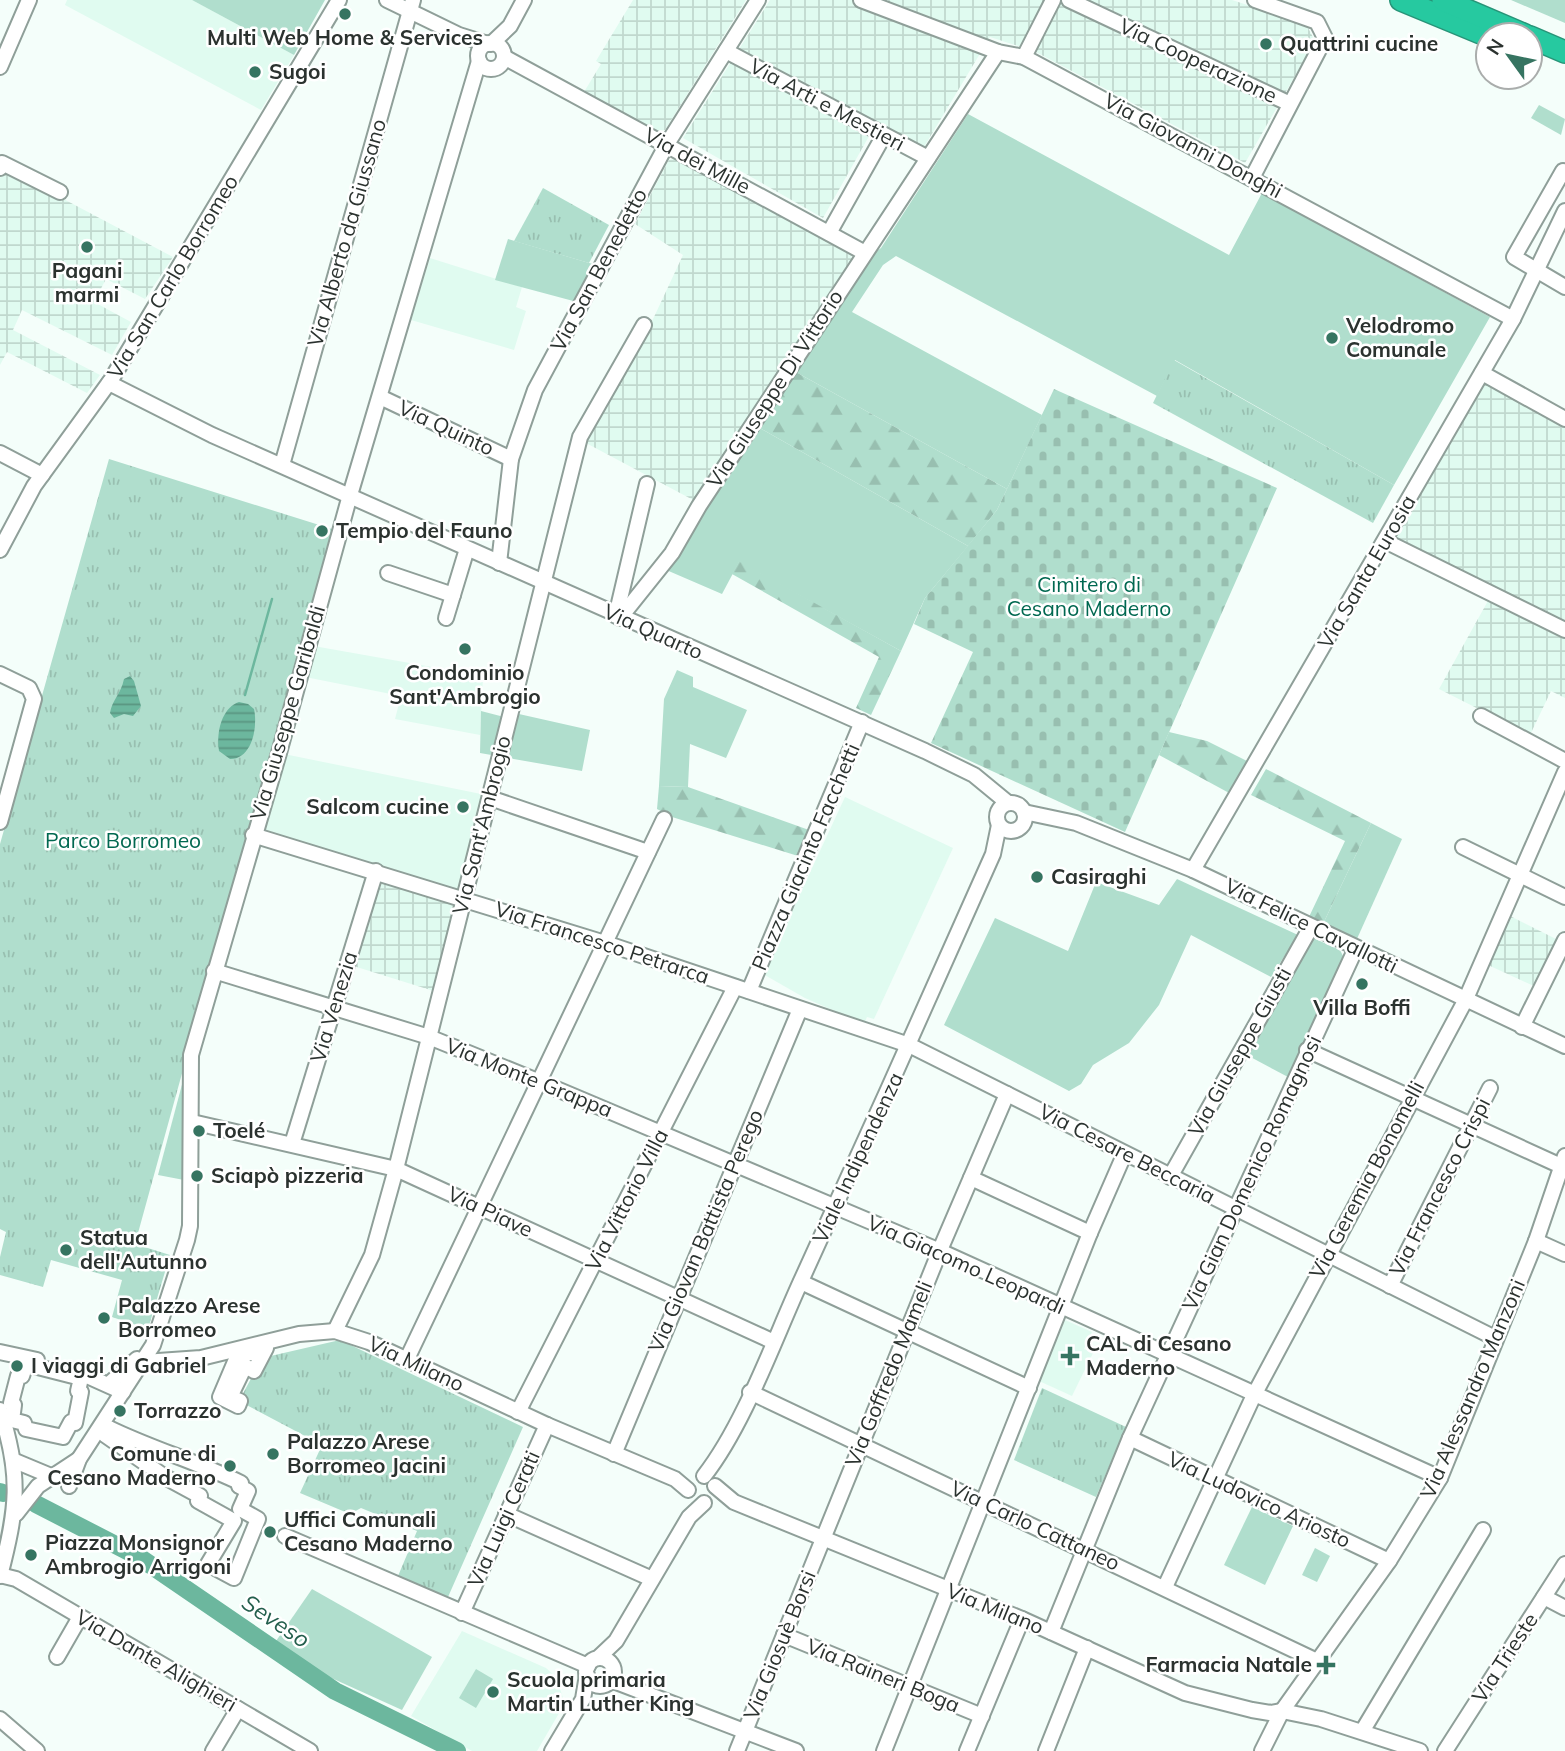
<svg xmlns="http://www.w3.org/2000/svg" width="1565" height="1751" font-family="Mulish,sans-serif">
<defs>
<pattern id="industrial-grid" width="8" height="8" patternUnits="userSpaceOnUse" patternTransform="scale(1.75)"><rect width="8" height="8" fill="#e0fbf0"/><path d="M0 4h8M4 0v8" fill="none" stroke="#c0d8ce"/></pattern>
<pattern id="forest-firs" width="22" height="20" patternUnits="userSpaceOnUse" patternTransform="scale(1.75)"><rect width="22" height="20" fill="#b0decd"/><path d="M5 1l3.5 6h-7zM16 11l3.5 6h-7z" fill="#98bfb0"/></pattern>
<pattern id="cemetery-stones" width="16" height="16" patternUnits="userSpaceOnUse" patternTransform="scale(1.75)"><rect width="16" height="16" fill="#b0decd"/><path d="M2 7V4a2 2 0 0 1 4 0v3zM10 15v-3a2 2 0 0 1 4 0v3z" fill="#98bfb0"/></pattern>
<pattern id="park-tufts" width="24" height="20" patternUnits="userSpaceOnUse" patternTransform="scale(1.75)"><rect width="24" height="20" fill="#b0decd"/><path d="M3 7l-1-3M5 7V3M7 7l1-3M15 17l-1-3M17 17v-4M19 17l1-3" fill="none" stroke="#98bfb0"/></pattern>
<pattern id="water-rules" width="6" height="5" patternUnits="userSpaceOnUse" patternTransform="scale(1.75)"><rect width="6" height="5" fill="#6cb79e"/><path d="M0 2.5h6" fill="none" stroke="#599581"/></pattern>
</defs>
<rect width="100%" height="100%" fill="#f4fefa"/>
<!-- built -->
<g fill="#e0fbf0">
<polygon points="67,0 192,0 294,55 261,110 65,5"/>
<polygon points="430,258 522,287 516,307 526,311 514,350 411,320"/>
<polygon points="308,645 483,676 480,735 395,719 401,696 300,676"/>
<polygon points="279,753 491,796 464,898 253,835"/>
<polygon points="845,797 953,848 874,1019 867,1017 864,1024 805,998 763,974"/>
<polygon points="1065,1320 1092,1332 1084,1349 1093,1353 1072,1396 1039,1381"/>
<polygon points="462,1631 546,1668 556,1677 563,1698 562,1708 537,1751 472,1751 411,1716"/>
</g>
<!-- industrial -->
<g fill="url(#industrial-grid)">
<polygon points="633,0 746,0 665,130 656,131 584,92 601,64 596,61"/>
<polygon points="770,0 1232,0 1306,24 1315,41 1245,163 1034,51 990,37 924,147 877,122 823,218 683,138"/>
<polygon points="676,158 851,254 852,260 695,501 586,443 654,317 683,255 635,224 669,160"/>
<polygon points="5,168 173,257 145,299 106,279 94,302 131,322 112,355 22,310 13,330 100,375 87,393 7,352 0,365 0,178"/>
<polygon points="1484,380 1565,424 1565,625 1392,539"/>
<polygon points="1489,599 1565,636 1565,698 1551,691 1530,735 1439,689"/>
<polygon points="376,871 464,898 440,993 347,964"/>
<polygon points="1510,916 1560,941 1536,987 1488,965"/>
</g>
<!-- green -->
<g fill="#b0decd">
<polygon points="192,0 325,0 294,55"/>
<polygon points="1511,0 1565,0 1565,23"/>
<polygon points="1539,105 1565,119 1561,135 1531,118"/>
<polygon points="968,114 1229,255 1262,193 1490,317 1394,485 1175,360 1157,396 896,256 883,265 852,312 1042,415 1007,489 794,371 870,256 881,248"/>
<polygon points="508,239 596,265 577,302 495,280"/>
<polygon points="758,427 968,546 925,598 901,651 739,562 722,594 664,569"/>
<polygon points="677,670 693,677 693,687 747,710 726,758 690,744 688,787 659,786 664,699"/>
<polygon points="481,711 508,718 510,712 590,730 582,771 480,753"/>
<polygon points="1371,823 1402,839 1356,941 1322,926"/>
<polygon points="1177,879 1298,935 1271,977 1191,935 1159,1005 1129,1043 1093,1065 1081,1084 1069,1091 944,1025 995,918 1068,951 1096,882 1159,905"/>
<polygon points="1311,937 1340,950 1343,956 1288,1077 1243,1053"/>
<polygon points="189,1058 184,1180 158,1175"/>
<polygon points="1252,1507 1293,1526 1265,1585 1224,1565"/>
<polygon points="1315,1548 1330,1556 1317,1582 1302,1575"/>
<polygon points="312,1589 432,1657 402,1710 316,1671 274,1644"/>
<polygon points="476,1669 493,1679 476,1708 459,1698"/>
</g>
<!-- forest -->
<g fill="url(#forest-firs)">
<polygon points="794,371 1007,489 997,510 968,546 758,427"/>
<polygon points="739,561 901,651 871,715 856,708 879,657 732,574"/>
<polygon points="1169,732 1207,741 1249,762 1231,794 1159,755"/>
<polygon points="1266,769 1371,823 1322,926 1308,919 1345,841 1251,795"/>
<polygon points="659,786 688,787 809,830 798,856 672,817 657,809"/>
</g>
<!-- cemetery -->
<polygon fill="url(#cemetery-stones)" points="1054,389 1277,488 1125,832 931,743 973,652 914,624 925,598 997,510"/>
<!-- park -->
<g fill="url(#park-tufts)">
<polygon points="543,188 609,225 589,263 514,241"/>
<polygon points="1174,360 1394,485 1373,523 1153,403"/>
<polygon points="109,459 332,529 135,1244 170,1255 148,1329 112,1317 122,1280 51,1260 43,1287 0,1275 0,1257 6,1232 0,1229 0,844"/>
<polygon points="340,1340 523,1427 448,1597 398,1576 417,1531 361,1508 350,1514 300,1493 322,1445 239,1401 262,1358"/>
<polygon points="1042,1388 1126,1427 1096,1497 1014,1460"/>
</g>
<!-- water -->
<g fill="url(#water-rules)">
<path d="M130,676L134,681L141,706L133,716L124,714L114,718L110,713C112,700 121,694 124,679Z"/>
<path d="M239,702L248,704L254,709C258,727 252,759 230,759L219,751C216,734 221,708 239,702Z"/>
</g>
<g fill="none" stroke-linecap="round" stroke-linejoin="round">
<!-- stream -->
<polyline stroke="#6cb79e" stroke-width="2.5" points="245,695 272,599"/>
<!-- river -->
<g stroke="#6cb79e" stroke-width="18">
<polyline points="0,1492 3,1493"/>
<polyline points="36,1504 139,1557 335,1691 457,1751"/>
</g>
<defs>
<g id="minor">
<polyline points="387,0 459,35 488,44"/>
<polyline points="861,0 998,52 1024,57 1513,319"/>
<polyline points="1069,0 1288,103"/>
<circle cx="491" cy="56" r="13"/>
<polyline points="491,44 510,26 524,0"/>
<polyline points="726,51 928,158"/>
<polyline points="504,57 865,253"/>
<polyline points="1024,57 1053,0"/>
<polyline points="0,67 29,0"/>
<polyline points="0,168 2,163 60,192"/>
<polyline points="1563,171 1514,257 1565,287"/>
<polyline points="1252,178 1325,38 1317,22 1255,0"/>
<polyline points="829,233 884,135"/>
<polyline points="1482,373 1565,419"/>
<polyline points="109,383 212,435 925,751 974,775 1008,803"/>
<polyline points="380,397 511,459"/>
<polyline points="0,453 42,475"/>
<polyline points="282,465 413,0"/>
<polyline points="1385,541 1565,630"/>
<polyline points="0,550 34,486 111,380 339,0"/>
<polyline points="499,563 511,459 535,390 667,144 758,0"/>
<polyline points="388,573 453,595"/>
<polyline points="616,616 647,484"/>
<polyline points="446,618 466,552"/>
<polyline points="620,618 672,553 699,506 998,52"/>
<polyline points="0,674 29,688 34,699 0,822"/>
<polyline points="1481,716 1565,761"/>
<polyline points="490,798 648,852"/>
<circle cx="1011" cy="817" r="14"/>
<polyline points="1024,812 1076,823 1193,870 1565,1046"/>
<polyline points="253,835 605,943 909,1045 1495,1338"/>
<polyline points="1463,847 1565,897"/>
<polyline points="1193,870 1513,319 1565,211"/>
<polyline points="214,971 429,1037 540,1082 940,1251 1440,1478"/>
<polyline points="749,991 862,722"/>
<polyline points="1522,1027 1565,940"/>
<polyline points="1307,1050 1561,1166"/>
<polyline points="192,1122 396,1169 774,1342"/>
<polyline points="292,1144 376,871"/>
<polyline points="1170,1177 1311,927"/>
<polyline points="971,1178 1090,1233"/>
<polyline points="1536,1241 1565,1254"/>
<polyline points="801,1282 1029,1388"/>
<polyline points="1390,1286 1490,1088"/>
<polyline points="335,1331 372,1255 396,1169 580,437 644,325"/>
<polygon points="266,1348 254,1371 245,1366 230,1397 240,1401 238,1406 220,1397 237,1357"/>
<polyline points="0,1352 37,1360"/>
<polyline points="407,1359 664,819"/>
<polyline points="144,1362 201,1358 299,1334 335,1331 369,1342 547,1425 675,1479 688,1490"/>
<polygon points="26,1364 81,1378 78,1391 81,1392 75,1423 71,1422 63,1437 26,1429 24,1423 12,1420 14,1405 11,1403 18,1376 22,1376"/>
<polyline points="74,1370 123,1392"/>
<polyline points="109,1384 137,1359"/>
<polyline points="750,1392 1319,1662"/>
<path d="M0,1410C22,1476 17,1510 0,1576"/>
<polyline points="518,1412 735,987"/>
<path d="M109,1428C152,1449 198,1462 241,1483L239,1486L248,1491L240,1509L258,1519L234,1578L208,1564L234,1521L198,1501L200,1496L165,1477L105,1435Z"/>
<polyline points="1130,1438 1389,1561"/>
<polyline points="614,1454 800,1009"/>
<polyline points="15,1461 51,1476"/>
<path d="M704,1476C744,1425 774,1340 801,1281C866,1139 930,997 993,854L999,825"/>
<polyline points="69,1486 79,1459 153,1345 187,1240 190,1226 191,1055 279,753 350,495 479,61"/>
<polyline points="715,1486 734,1502 1022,1619 1185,1693 1252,1710 1270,1713 1282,1711 1321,1719 1420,1751"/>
<polyline points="16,1514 38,1486 79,1459"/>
<polyline points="506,1514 652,1579"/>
<polyline points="285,1536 588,1666"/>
<polyline points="0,1575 16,1579 310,1751"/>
<polyline points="1165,1587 1254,1395 1465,1001 1565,772"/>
<polyline points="1544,1597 1565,1608"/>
<polyline points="462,1613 547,1425"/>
<polyline points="1051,1632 1130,1438 1356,948"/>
<polyline points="784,1635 982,1716"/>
<polyline points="57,1657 80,1617"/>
<polyline points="598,1658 616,1641 689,1517 704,1503"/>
<circle cx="600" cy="1672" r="14"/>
<polyline points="611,1680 796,1751"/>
<polyline points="0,1719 37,1751"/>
<polyline points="1363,1730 1483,1530"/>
<polyline points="213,1751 238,1709"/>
<polyline points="552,1751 583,1699 587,1675"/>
<polyline points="737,1751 943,1243 1007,1094"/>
<polyline points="884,1751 1090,1233 1124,1155"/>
<polyline points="967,1751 1022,1619"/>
<polyline points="1046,1751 1087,1648"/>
<polyline points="1262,1751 1282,1711 1389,1561 1440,1478 1536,1241 1565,1156"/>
<polyline points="1445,1751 1565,1564"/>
</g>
<g id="highway">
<polyline points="1401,0 1488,36"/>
<polyline points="1443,0 1525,35"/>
<polyline points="1530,37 1565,52"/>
</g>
</defs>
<!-- minor casing -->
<use href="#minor" stroke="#8f9f99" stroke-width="18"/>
<!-- highway casing -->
<use href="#highway" stroke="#289478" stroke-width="24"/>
<!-- minor -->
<use href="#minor" stroke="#fff" stroke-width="14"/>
<!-- highway -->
<use href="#highway" stroke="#26c9a0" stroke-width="21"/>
</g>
<!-- markers -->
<g fill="#367461" stroke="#fff" stroke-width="2.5">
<circle cx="345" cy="14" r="7"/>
<circle cx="1266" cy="44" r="7"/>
<circle cx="255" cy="72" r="7"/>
<circle cx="87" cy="247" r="7"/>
<circle cx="1332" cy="338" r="7"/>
<circle cx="322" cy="531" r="7"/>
<circle cx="465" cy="649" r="7"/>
<circle cx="463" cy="807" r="7"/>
<circle cx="1037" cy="877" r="7"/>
<circle cx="1362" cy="984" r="7"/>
<circle cx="199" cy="1131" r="7"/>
<circle cx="197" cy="1176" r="7"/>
<circle cx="66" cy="1250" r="7"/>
<circle cx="104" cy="1318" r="7"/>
<path d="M1066.5 1345.5h7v7h7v7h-7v7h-7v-7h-7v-7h7z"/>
<circle cx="17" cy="1366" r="7"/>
<circle cx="120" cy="1411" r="7"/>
<circle cx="273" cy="1454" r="7"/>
<circle cx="230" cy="1466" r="7"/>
<circle cx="270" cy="1532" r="7"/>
<circle cx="31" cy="1555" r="7"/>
<path d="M1322.5 1654.5h7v7h7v7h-7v7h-7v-7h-7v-7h7z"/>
<circle cx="493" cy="1692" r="7"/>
</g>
<g text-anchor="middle" stroke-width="5" stroke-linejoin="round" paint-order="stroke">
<!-- poi labels -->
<g font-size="21" font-weight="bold" fill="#2b322f" stroke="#fff" text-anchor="start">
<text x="345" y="45" text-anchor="middle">Multi Web Home &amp; Services</text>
<text x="1280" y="51">Quattrini cucine</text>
<text x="269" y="79">Sugoi</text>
<text x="87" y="278" text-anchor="middle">Pagani<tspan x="87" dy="24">marmi</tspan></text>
<text x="1346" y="333">Velodromo<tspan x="1346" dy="24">Comunale</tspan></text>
<text x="336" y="538">Tempio del Fauno</text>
<text x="465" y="680" text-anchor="middle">Condominio<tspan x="465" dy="24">Sant'Ambrogio</tspan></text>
<text x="449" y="814" text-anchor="end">Salcom cucine</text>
<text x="1051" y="884">Casiraghi</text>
<text x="1362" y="1015" text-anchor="middle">Villa Boffi</text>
<text x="213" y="1138">Toelé</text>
<text x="211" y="1183">Sciapò pizzeria</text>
<text x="80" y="1245">Statua<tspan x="80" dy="24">dell'Autunno</tspan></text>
<text x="118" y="1313">Palazzo Arese<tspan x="118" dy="24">Borromeo</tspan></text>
<text x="1086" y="1351">CAL di Cesano<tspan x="1086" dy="24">Maderno</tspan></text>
<text x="31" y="1373">I viaggi di Gabriel</text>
<text x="134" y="1418">Torrazzo</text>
<text x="287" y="1449">Palazzo Arese<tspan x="287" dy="24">Borromeo Jacini</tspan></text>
<text x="216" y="1461" text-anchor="end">Comune di<tspan x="216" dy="24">Cesano Maderno</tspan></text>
<text x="284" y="1527">Uffici Comunali<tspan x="284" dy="24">Cesano Maderno</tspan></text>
<text x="45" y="1550">Piazza Monsignor<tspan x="45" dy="24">Ambrogio Arrigoni</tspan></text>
<text x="1312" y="1672" text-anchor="end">Farmacia Natale</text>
<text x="507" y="1687">Scuola primaria<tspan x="507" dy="24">Martin Luther King</tspan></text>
</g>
<!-- street labels -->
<g font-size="21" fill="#2b322f" stroke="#fff">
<text transform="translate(1198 61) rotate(25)" y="7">Via Cooperazione</text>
<text transform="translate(827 105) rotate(28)" y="7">Via Arti e Mestieri</text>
<text transform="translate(1193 146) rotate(28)" y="7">Via Giovanni Donghi</text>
<text transform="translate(697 161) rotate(28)" y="7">Via dei Mille</text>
<text transform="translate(347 233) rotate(-74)" y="7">Via Alberto da Giussano</text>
<text transform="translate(599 270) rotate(-62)" y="7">Via San Benedetto</text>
<text transform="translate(173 277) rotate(-59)" y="7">Via San Carlo Borromeo</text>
<text transform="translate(775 389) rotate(-57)" y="7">Via Giuseppe Di Vittorio</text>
<text transform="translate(446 428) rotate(25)" y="7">Via Quinto</text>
<text transform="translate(1367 572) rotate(-60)" y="7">Via Santa Eurosia</text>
<text transform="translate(653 632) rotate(24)" y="7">Via Quarto</text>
<text transform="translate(288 713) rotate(-74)" y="7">Via Giuseppe Garibaldi</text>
<text transform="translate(482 825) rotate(-76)" y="7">Via Sant'Ambrogio</text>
<text transform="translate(806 857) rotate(-67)" y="7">Piazza Giacinto Facchetti</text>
<text transform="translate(1311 926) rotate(26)" y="7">Via Felice Cavallotti</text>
<text transform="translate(602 943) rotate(18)" y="7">Via Francesco Petrarca</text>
<text transform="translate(334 1007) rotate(-73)" y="7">Via Venezia</text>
<text transform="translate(1240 1052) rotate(-61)" y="7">Via Giuseppe Giusti</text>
<text transform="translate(529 1078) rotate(22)" y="7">Via Monte Grappa</text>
<text transform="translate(1127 1154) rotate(27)" y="7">Via Cesare Beccaria</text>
<text transform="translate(858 1158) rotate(-65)" y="7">Viale Indipendenza</text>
<text transform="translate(1252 1173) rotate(-65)" y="7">Via Gian Domenico Romagnosi</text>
<text transform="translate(1367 1180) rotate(-62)" y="7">Via Geremia Bonomelli</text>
<text transform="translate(1440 1187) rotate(-63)" y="7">Via Francesco Crispi</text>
<text transform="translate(627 1200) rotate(-63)" y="7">Via Vittorio Villa</text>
<text transform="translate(490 1212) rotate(25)" y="7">Via Piave</text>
<text transform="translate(706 1231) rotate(-67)" y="7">Via Giovan Battista Perego</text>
<text transform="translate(966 1265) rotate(24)" y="7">Via Giacomo Leopardi</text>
<text transform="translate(416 1364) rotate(25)" y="7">Via Milano</text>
<text transform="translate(889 1374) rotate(-68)" y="7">Via Goffredo Mameli</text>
<text transform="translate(1473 1389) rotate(-67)" y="7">Via Alessandro Manzoni</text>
<text transform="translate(1259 1500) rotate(25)" y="7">Via Ludovico Ariosto</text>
<text transform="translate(504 1519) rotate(-66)" y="7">Via Luigi Cerati</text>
<text transform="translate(1035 1526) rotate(25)" y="7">Via Carlo Cattaneo</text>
<text transform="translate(995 1609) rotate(22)" y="7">Via Milano</text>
<text transform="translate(780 1645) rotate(-68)" y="7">Via Giosuè Borsi</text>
<text transform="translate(1505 1658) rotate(-57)" y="7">Via Trieste</text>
<text transform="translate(156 1661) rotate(30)" y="7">Via Dante Alighieri</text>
<text transform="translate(883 1676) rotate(22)" y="7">Via Raineri Boga</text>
</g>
<!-- park labels -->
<g font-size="21" fill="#006850" stroke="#fff">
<text x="1089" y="592">Cimitero di<tspan x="1089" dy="24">Cesano Maderno</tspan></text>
<text x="123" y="848">Parco Borromeo</text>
</g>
<!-- water labels -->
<g font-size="23" font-style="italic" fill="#245f4d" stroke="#fff">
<text transform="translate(276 1621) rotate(34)" y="8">Seveso</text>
</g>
</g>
<!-- north arrow -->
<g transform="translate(1509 56) rotate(303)"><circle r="33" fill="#ffffff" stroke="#aaadac" stroke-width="2"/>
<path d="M0-5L12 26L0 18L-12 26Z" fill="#367461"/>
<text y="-10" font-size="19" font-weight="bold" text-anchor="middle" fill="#2b322f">N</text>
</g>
</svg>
